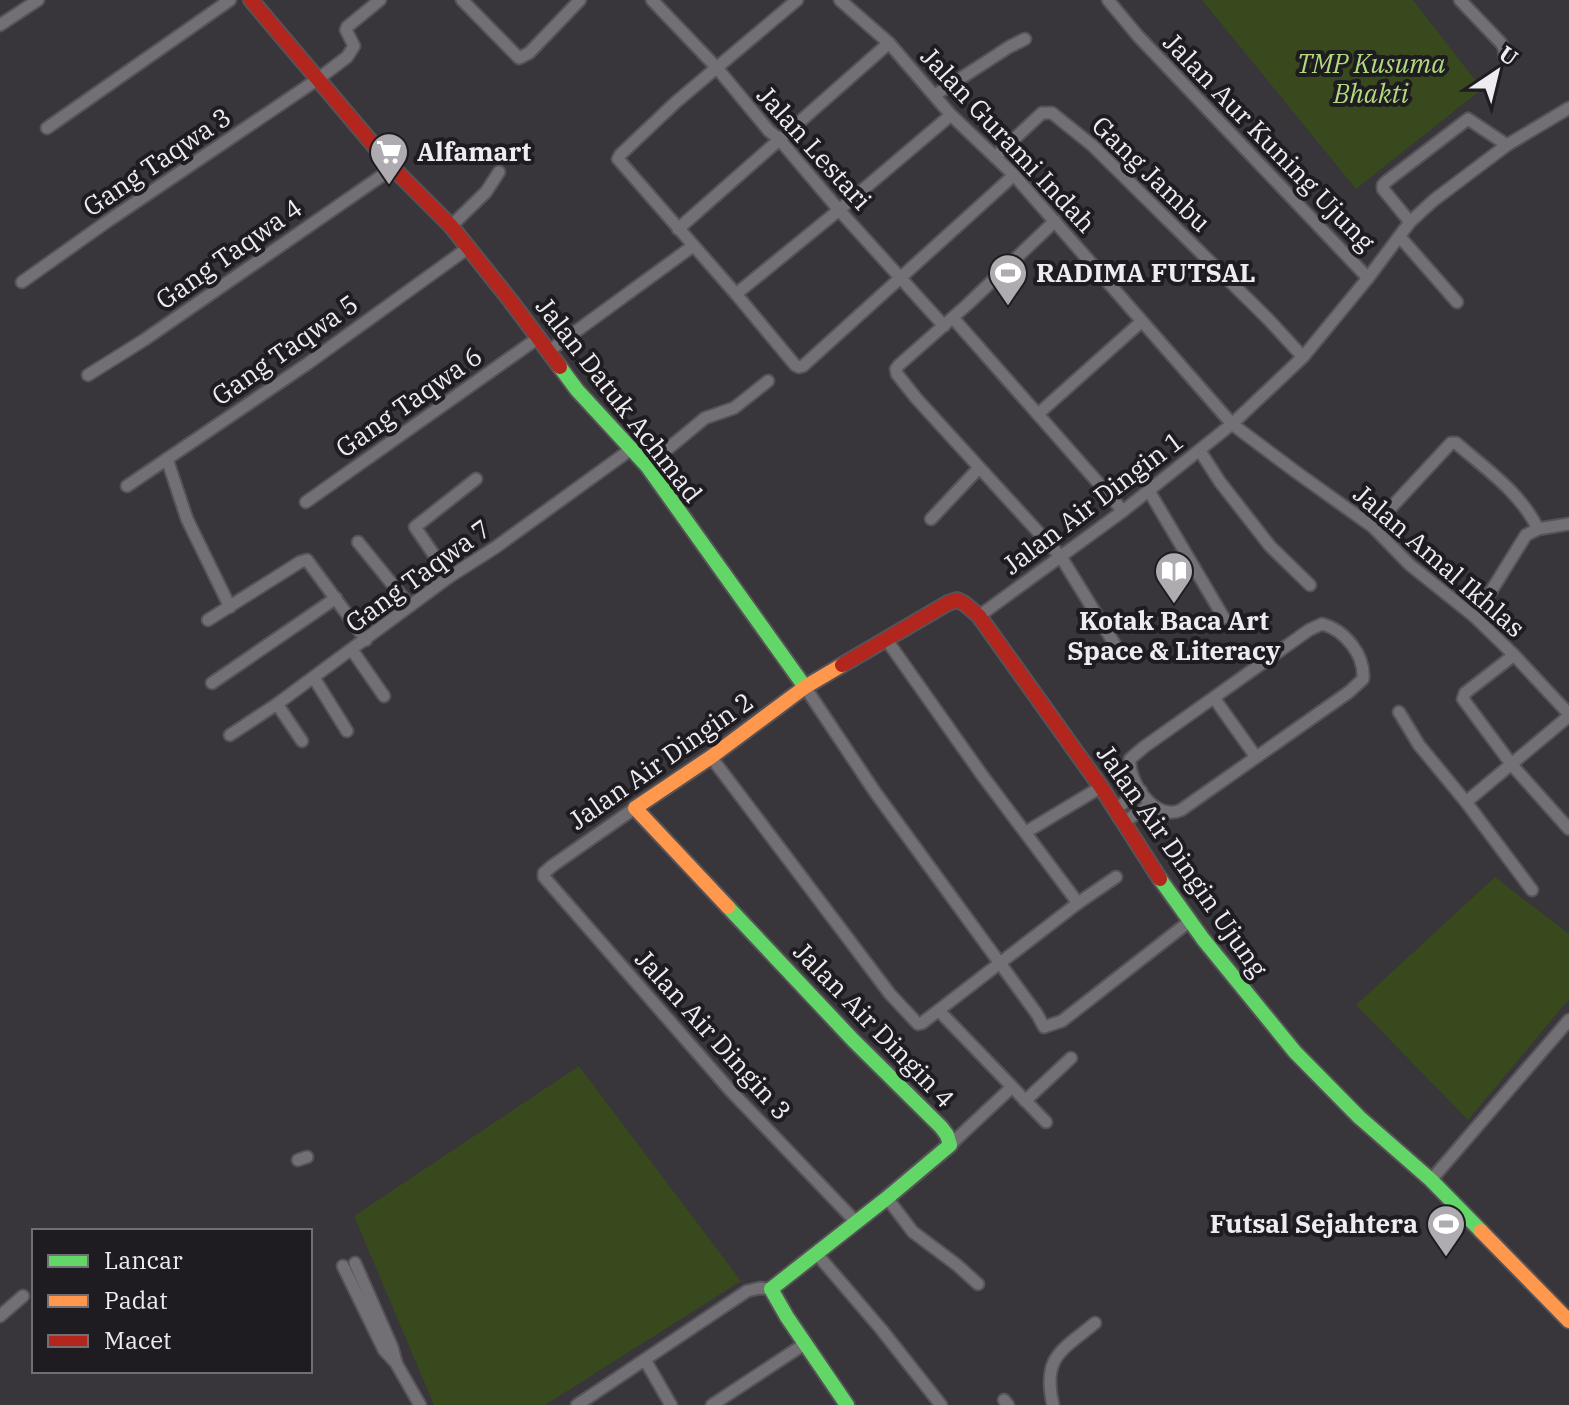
<svg xmlns="http://www.w3.org/2000/svg" width="1569" height="1405" font-family="'IBM Plex Serif',serif">
<rect width="100%" height="100%" fill="#38353b"/>
<!-- green -->
<g fill="#37491d">
<polygon points="1202,0 1413,0 1482,89 1356,189"/>
<polygon points="1495,877 1569,934 1569,999 1468,1120 1356,1005"/>
<polygon points="579,1066 741,1281 545,1405 434,1405 354,1216"/>
</g>
<g fill="none" stroke-linecap="round" stroke-linejoin="round">
<defs>
<g id="street">
<polyline points="462,0 519,58 529,53 580,0"/>
<polyline points="652,0 717,68 769,131 779,139 839,210 944,326"/>
<polyline points="797,0 676,102 620,155 618,159 736,294 795,365 799,367 803,366 1014,175"/>
<polyline points="840,0 889,43 951,115 1014,175 1232,424 1296,472 1373,527 1410,565 1475,617 1514,655 1569,714"/>
<polyline points="1108,0 1138,36 1368,278"/>
<polyline points="1460,0 1501,43 1504,48 1505,57"/>
<polyline points="0,25 38,0"/>
<polyline points="935,95 1009,47 1025,39"/>
<polyline points="47,128 230,0"/>
<polyline points="995,157 1042,113 1052,113 1093,146 1268,319 1303,357"/>
<polyline points="1055,221 968,304 899,365 896,369 897,374 916,398 1061,557 1122,656"/>
<polyline points="1410,222 1383,189 1383,185 1387,181 1468,119 1507,145"/>
<polyline points="451,226 486,192 499,172"/>
<polyline points="678,229 889,43"/>
<polyline points="1400,237 1457,302"/>
<polyline points="22,282 105,223 318,79 347,57 354,46 346,30 347,27 380,0"/>
<polyline points="736,294 839,210 951,115"/>
<polyline points="953,318 1123,511"/>
<polyline points="549,351 693,246"/>
<polyline points="88,375 144,340 393,168"/>
<polyline points="1038,414 1141,322"/>
<polyline points="1200,451 1220,482 1270,546 1310,585"/>
<polyline points="167,459 187,519 230,607"/>
<polyline points="647,466 705,418 734,408 768,381"/>
<polyline points="127,486 307,364 468,248"/>
<polyline points="1149,491 1224,618"/>
<polyline points="306,502 538,338"/>
<polyline points="931,519 979,468"/>
<path d="M1373,527L1451,443H1456C1486,469 1521,493 1538,529"/>
<polyline points="358,542 410,606"/>
<polyline points="449,577 415,527 476,479"/>
<polyline points="979,616 1123,511 1232,424 1303,357 1368,278 1410,222 1434,200 1507,145 1569,108"/>
<polyline points="1475,617 1526,535 1538,529 1569,524"/>
<polyline points="208,620 300,562 307,560 366,640"/>
<path d="M1322,624C1345,630 1365,655 1363,679L1349,692L1181,810C1155,822 1128,782 1130,759L1144,747L1309,630Z"/>
<polyline points="886,639 982,775 1078,903"/>
<polyline points="352,650 384,696"/>
<polyline points="1514,655 1465,693 1463,699 1512,765 1569,829"/>
<polyline points="314,678 347,731"/>
<polyline points="212,683 336,598"/>
<polyline points="805,687 875,792 1037,1014 1044,1027 1062,1021 1190,921"/>
<polyline points="1214,698 1256,757"/>
<polyline points="277,704 302,741"/>
<polyline points="1399,712 1419,745 1466,802"/>
<polyline points="230,735 277,704 449,577 496,547 630,450"/>
<polyline points="711,757 890,994 918,1024 922,1023 1078,903 1116,877"/>
<polyline points="635,808 552,866 544,873 544,877 729,1089 856,1222"/>
<polyline points="1115,809 1141,791"/>
<polyline points="1124,822 1151,804"/>
<polyline points="1026,832 1101,787"/>
<polyline points="1532,890 1466,802 1569,716"/>
<polyline points="943,1015 1046,1122"/>
<polyline points="1025,1101 1071,1058"/>
<polyline points="950,1145 1012,1087"/>
<polyline points="298,1160 307,1157"/>
<polyline points="1431,1180 1569,1020"/>
<polyline points="887,1198 913,1232 957,1265 978,1284"/>
<polyline points="816,1253 881,1329 941,1405"/>
<polyline points="355,1263 392,1347 396,1362"/>
<polyline points="343,1266 384,1350 396,1363 420,1405"/>
<polyline points="0,1316 23,1296"/>
<polyline points="645,1360 671,1405"/>
<polyline points="1004,1400 1008,1405"/>
<polyline points="577,1405 747,1291 760,1288 771,1289"/>
<polyline points="712,1405 806,1343"/>
<path d="M1053,1405C1042,1357 1061,1351 1095,1323"/>
</g>
<g id="fast">
<polyline points="560,367 577,390 647,466 805,687"/>
<polyline points="1160,879 1203,939 1295,1052 1359,1117 1431,1180 1481,1231"/>
<polyline points="728,907 853,1040 941,1127 947,1135 950,1145 887,1198 771,1289 787,1317 847,1405"/>
</g>
<g id="slow">
<polyline points="728,907 635,808 711,757 805,687 842,665"/>
<polyline points="1481,1231 1569,1321"/>
</g>
<g id="jam">
<polyline points="251,0 393,168 451,226 510,300 560,367"/>
<polyline points="842,665 948,603 957,600 965,604 979,616 1101,787 1160,879"/>
</g>
</defs>
<!-- street casing -->
<use href="#street" stroke="#565358" stroke-width="15"/>
<!-- fast casing -->
<use href="#fast" stroke="#565358" stroke-width="18"/>
<!-- slow casing -->
<use href="#slow" stroke="#565358" stroke-width="18"/>
<!-- jam casing -->
<use href="#jam" stroke="#565358" stroke-width="18"/>
<!-- street -->
<use href="#street" stroke="#737075" stroke-width="11"/>
<!-- fast -->
<use href="#fast" stroke="#63d668" stroke-width="14"/>
<!-- slow -->
<use href="#slow" stroke="#ff974d" stroke-width="14"/>
<!-- jam -->
<use href="#jam" stroke="#b3261e" stroke-width="14"/>
</g>
<!-- icons -->
<defs>
<symbol id="supermarket-pin" viewBox="-11 -11 22 30"><path d="M0 17L-7.5 6A9.5 9.5 0 1 1 7.5 6Z" fill="#aeabb1" stroke="#1e1c20"/><path d="M-6-5.5h2.5l.6 2H6L4.5 2H-2.5L-4.4-4H-6ZM-1.5 3.2a1.3 1.3 0 1 0 .1 0ZM3 3.2a1.3 1.3 0 1 0 .1 0Z" fill="#fff"/></symbol>
<symbol id="stadium-pin" viewBox="-11 -11 22 30"><path d="M0 17L-7.5 6A9.5 9.5 0 1 1 7.5 6Z" fill="#aeabb1" stroke="#1e1c20"/><path d="M0-5a6.5 5 0 1 0 0 10a6.5 5 0 1 0 0-10ZM-3.5-1.8h7v3.6h-7Z" fill="#fff"/></symbol>
<symbol id="library-pin" viewBox="-11 -11 22 30"><path d="M0 17L-7.5 6A9.5 9.5 0 1 1 7.5 6Z" fill="#aeabb1" stroke="#1e1c20"/><path d="M-6-4Q-3-5.5-.7-3.5V5Q-3 3-6 4ZM6-4Q3-5.5 .7-3.5V5Q3 3 6 4Z" fill="#fff"/></symbol>
</defs>
<g fill-rule="evenodd">
<use href="#supermarket-pin" x="367" y="130" width="44" height="60"/>
<use href="#stadium-pin" x="986" y="251" width="44" height="60"/>
<use href="#library-pin" x="1152" y="549" width="44" height="60"/>
<use href="#stadium-pin" x="1424" y="1202" width="44" height="60"/>
</g>
<g text-anchor="middle" stroke-width="8" stroke-linejoin="round" paint-order="stroke">
<!-- park labels -->
<g font-size="26" font-style="italic" fill="#b1d97e" stroke="#1e1c20">
<text x="1371" y="73">TMP Kusuma<tspan x="1371" dy="30">Bhakti</tspan></text>
</g>
<!-- street labels -->
<g font-size="26" fill="#eeebf1" stroke="#1e1c20">
<text transform="translate(1008 140) rotate(47)" y="9">Jalan Gurami Indah</text>
<text transform="translate(1269 142) rotate(46)" y="9">Jalan Aur Kuning Ujung</text>
<text transform="translate(814 148) rotate(48)" y="9">Jalan Lestari</text>
<text transform="translate(157 162) rotate(-34)" y="9">Gang Taqwa 3</text>
<text transform="translate(1151 174) rotate(44)" y="9">Gang Jambu</text>
<text transform="translate(229 254) rotate(-35)" y="9">Gang Taqwa 4</text>
<text transform="translate(285 350) rotate(-35)" y="9">Gang Taqwa 5</text>
<text transform="translate(619 400) rotate(52)" y="9">Jalan Datuk Achmad</text>
<text transform="translate(409 402) rotate(-35)" y="9">Gang Taqwa 6</text>
<text transform="translate(1093 503) rotate(-37)" y="9">Jalan Air Dingin 1</text>
<text transform="translate(1439 561) rotate(41)" y="9">Jalan Amal Ikhlas</text>
<text transform="translate(418 576) rotate(-36)" y="9">Gang Taqwa 7</text>
<text transform="translate(661 761) rotate(-35)" y="9">Jalan Air Dingin 2</text>
<text transform="translate(1182 861) rotate(55)" y="9">Jalan Air Dingin Ujung</text>
<text transform="translate(874 1025) rotate(46)" y="9">Jalan Air Dingin 4</text>
<text transform="translate(713 1035) rotate(48)" y="9">Jalan Air Dingin 3</text>
</g>
<!-- poi labels -->
<g font-size="26" font-weight="bold" fill="#eeebf1" stroke="#1e1c20" text-anchor="start">
<text x="417" y="161">Alfamart</text>
<text x="1036" y="282">RADIMA FUTSAL</text>
<text x="1174" y="630" text-anchor="middle">Kotak Baca Art<tspan x="1174" dy="30">Space &amp; Literacy</tspan></text>
<text x="1418" y="1233" text-anchor="end">Futsal Sejahtera</text>
</g>
</g>
<!-- legend -->
<rect x="32" y="1229" width="280" height="144" fill="#1e1c20" stroke="#716f74" stroke-width="2"/>
<rect x="48" y="1255" width="40" height="12" fill="#63d668" stroke="#716f74" stroke-width="2"/>
<text x="104" y="1269" font-size="24" fill="#eeebf1">Lancar</text>
<rect x="48" y="1295" width="40" height="12" fill="#ff974d" stroke="#716f74" stroke-width="2"/>
<text x="104" y="1309" font-size="24" fill="#eeebf1">Padat</text>
<rect x="48" y="1335" width="40" height="12" fill="#b3261e" stroke="#716f74" stroke-width="2"/>
<text x="104" y="1349" font-size="24" fill="#eeebf1">Macet</text>
<!-- north arrow -->
<g transform="translate(1497 72) rotate(35)" stroke="#1e1c20" stroke-width="6" paint-order="stroke">
<path d="M0-6L14 30L0 20L-14 30Z" fill="#eeebf1"/>
<text y="-12" font-size="22" font-weight="bold" text-anchor="middle" fill="#eeebf1">U</text>
</g>
</svg>
